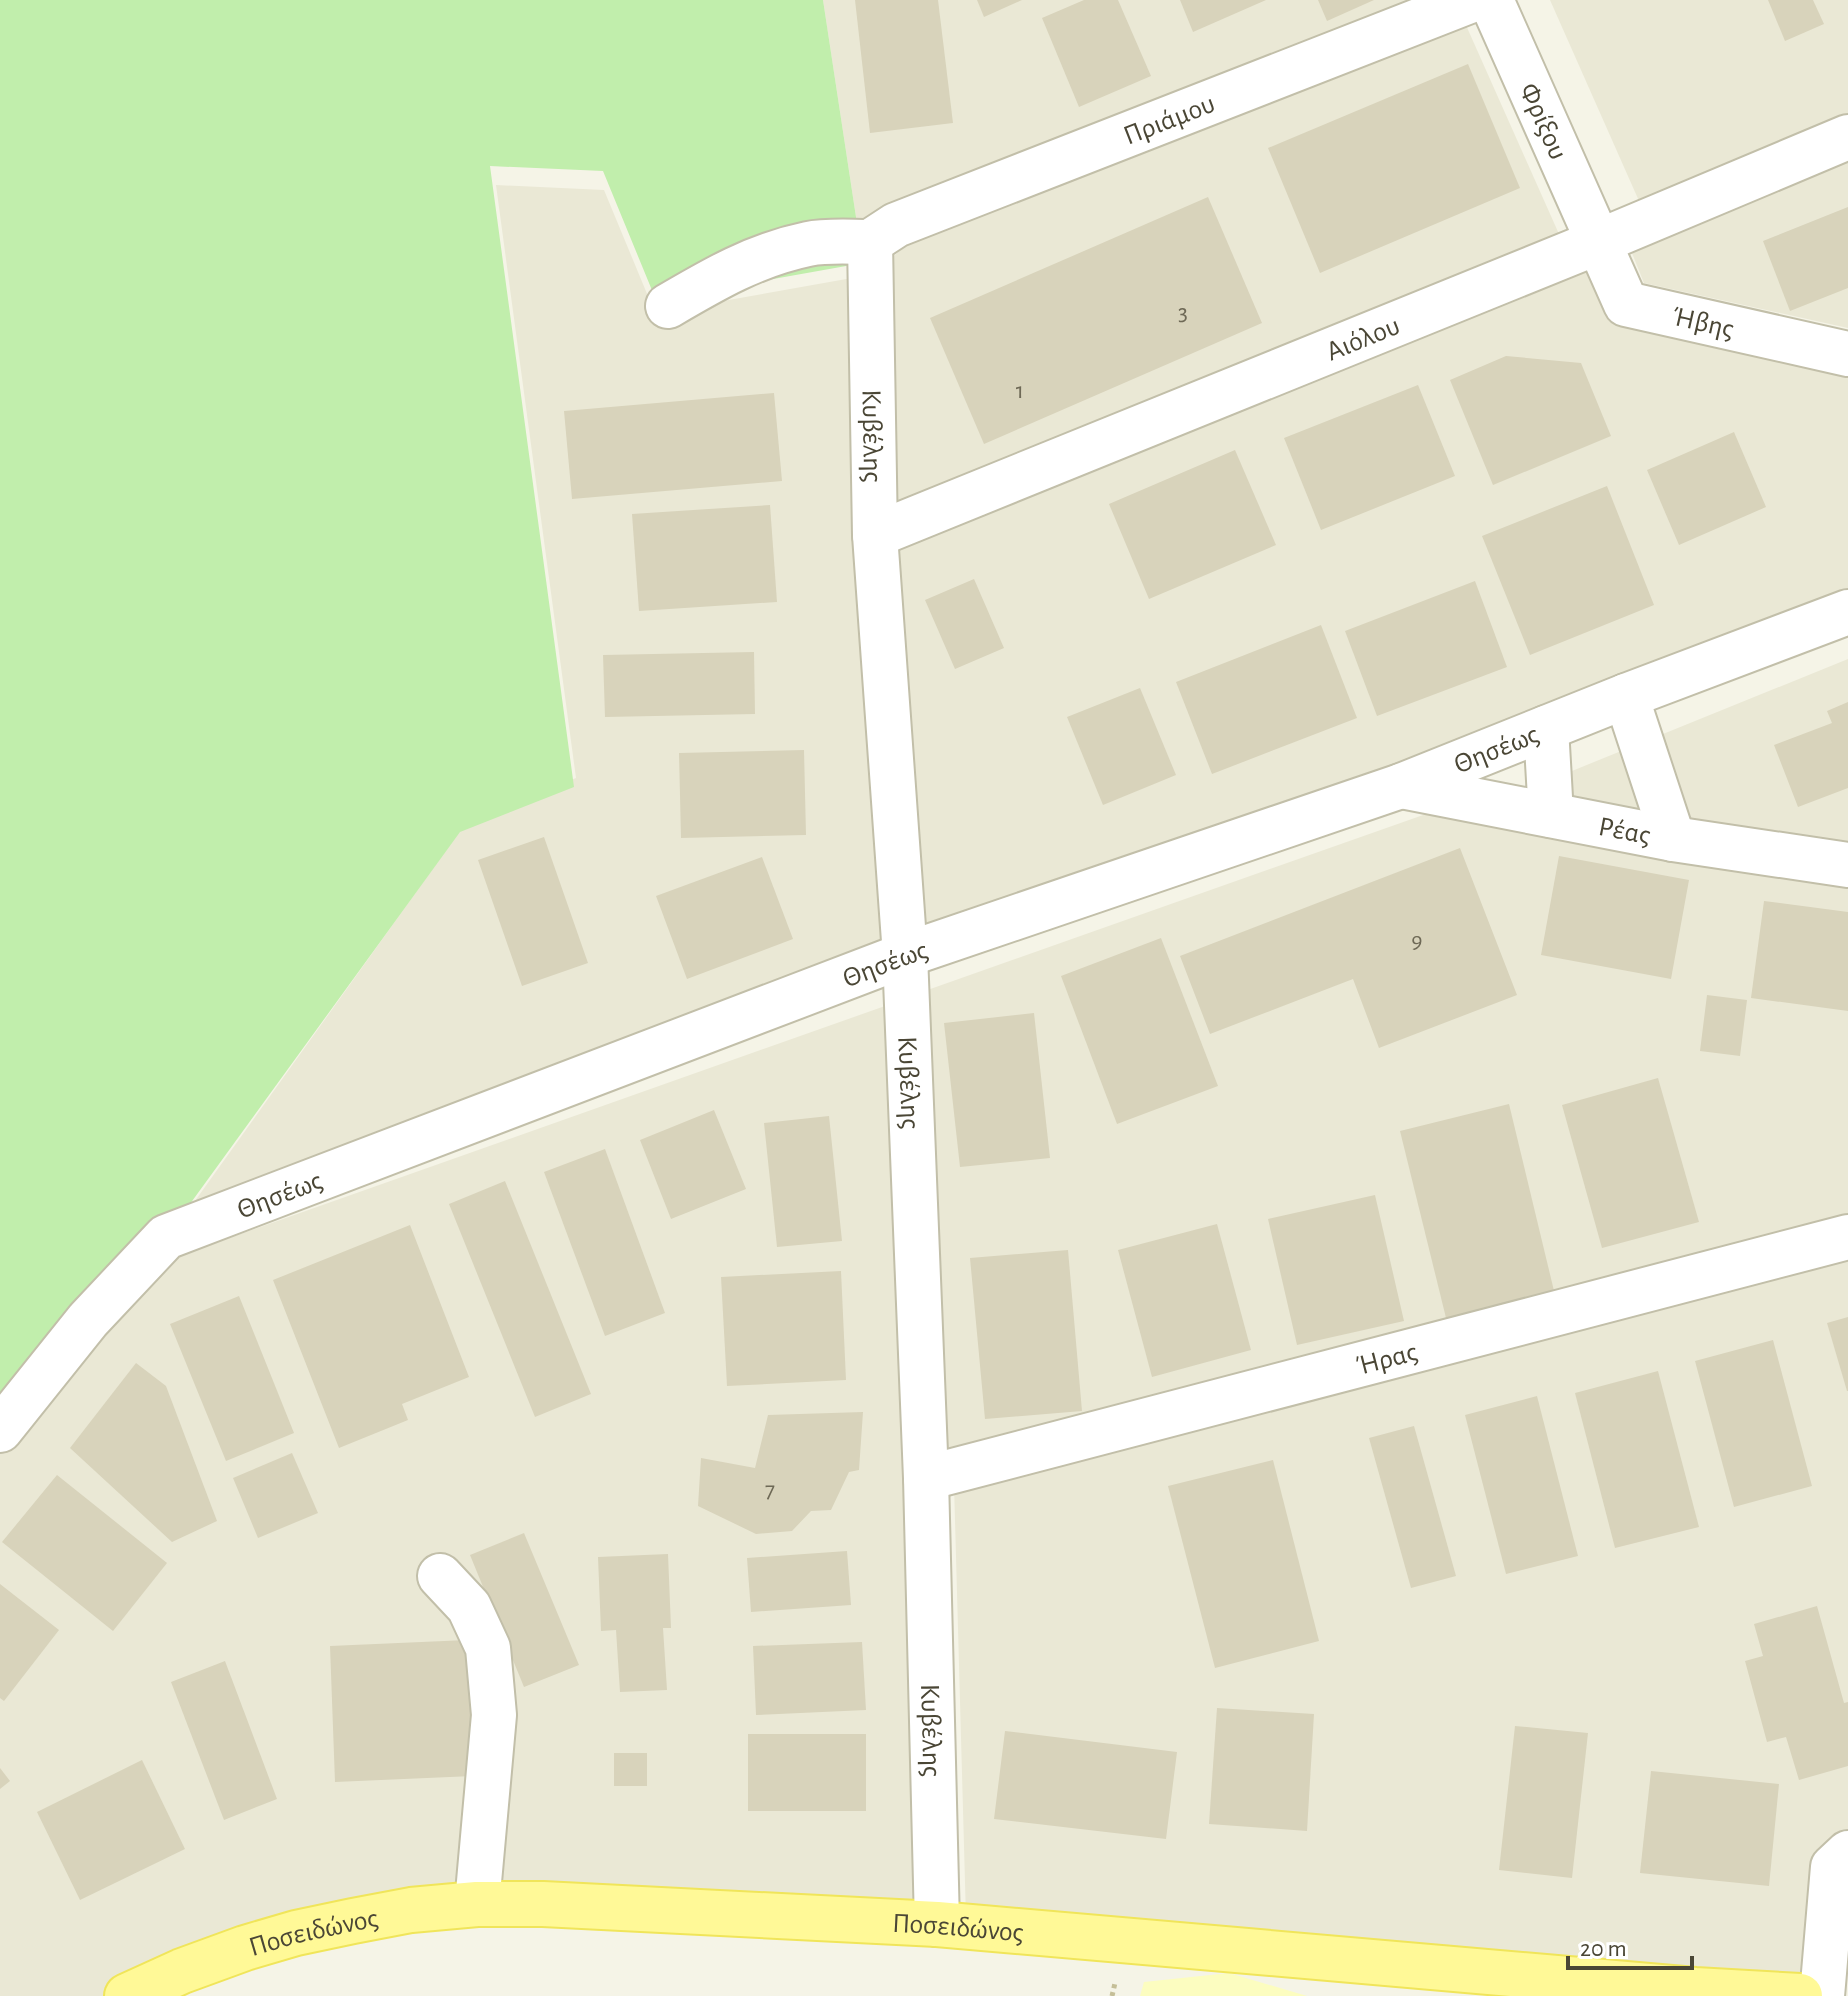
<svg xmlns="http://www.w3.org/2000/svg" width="1848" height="1996" font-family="'Alegreya Sans',sans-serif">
<rect width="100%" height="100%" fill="#f5f4e7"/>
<!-- residential -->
<g fill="#eae8d5">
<polygon points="823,0 1473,0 897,236 863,263"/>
<polygon points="1550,0 1848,0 1848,123 1643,210"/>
<polygon points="1461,14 1563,243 893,518 885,263 917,237"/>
<polygon points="1848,145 1848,328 1644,283 1626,238"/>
<polygon points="496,185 604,190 655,313 852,278 889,973 177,1226 467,821 576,778"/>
<polygon points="1592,255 1612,295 1848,349 1848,625 1425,797 925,973 896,540"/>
<polygon points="1848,659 1848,854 1493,803"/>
<polygon points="1426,814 1848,875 1848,1228 942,1466 919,993"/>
<polygon points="885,1006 909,1482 921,1923 534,1899 113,1996 0,1996 0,1438 156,1264"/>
<polygon points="1848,1249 1848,1859 1832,1988 966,1918 954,1484"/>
</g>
<!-- green -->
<polygon fill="#c1eeac" points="0,0 823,0 863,263 656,300 603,171 490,166 574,787 460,832 166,1237 0,1430"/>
<!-- sand -->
<polygon fill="#fcfdc0" points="1229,1973 1307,1996 1140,1996 1144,1982"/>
<!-- building -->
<g fill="#d8d3bb">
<polygon points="855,0 938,0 953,123 870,133"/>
<polygon points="977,0 1022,0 984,17"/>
<polygon points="1084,0 1118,0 1151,76 1079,107 1042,18"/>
<polygon points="1180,0 1266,0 1193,32"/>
<polygon points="1318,0 1374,0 1327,21"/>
<polygon points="1768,0 1813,0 1824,24 1785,41"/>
<polygon points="1468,64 1520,188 1320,273 1268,148"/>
<polygon points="1208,197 1262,323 984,444 930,318"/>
<polygon points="1848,207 1848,288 1790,311 1763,241"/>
<polygon points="1506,356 1581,363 1611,436 1493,485 1450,380"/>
<polygon points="1418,385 1455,476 1321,530 1284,438"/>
<polygon points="774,393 782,481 572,499 564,411"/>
<polygon points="1734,432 1766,507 1679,545 1647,470"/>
<polygon points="1235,450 1276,545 1149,599 1109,504"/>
<polygon points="1607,486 1654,605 1530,655 1482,536"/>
<polygon points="770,505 777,602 639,611 632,514"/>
<polygon points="974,579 1004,648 955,669 925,600"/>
<polygon points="1475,581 1507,667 1377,716 1345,631"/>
<polygon points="1321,625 1357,718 1212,774 1176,682"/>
<polygon points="754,652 755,714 605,717 603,655"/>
<polygon points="1140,688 1176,775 1103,805 1067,717"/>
<polygon points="1848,702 1848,788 1798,807 1774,745 1832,723 1827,711"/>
<polygon points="804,750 806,835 681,838 679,753"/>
<polygon points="544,837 588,963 522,986 478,860"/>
<polygon points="1460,848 1517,995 1379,1048 1353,979 1210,1034 1180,956"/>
<polygon points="1559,856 1689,880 1671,979 1541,955"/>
<polygon points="762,857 793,939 687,979 656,896"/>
<polygon points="1764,901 1848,912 1848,1011 1751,998"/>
<polygon points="1161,938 1218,1086 1117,1124 1061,976"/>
<polygon points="1707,995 1747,1000 1740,1056 1700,1051"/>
<polygon points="1034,1013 1050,1158 960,1167 944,1023"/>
<polygon points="1658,1078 1699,1222 1602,1248 1562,1105"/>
<polygon points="1509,1104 1555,1295 1447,1322 1400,1131"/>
<polygon points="714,1110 746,1189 671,1219 640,1140"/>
<polygon points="829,1116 842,1241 777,1247 764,1123"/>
<polygon points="605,1149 665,1313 605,1336 544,1172"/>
<polygon points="505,1181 591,1394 535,1417 449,1204"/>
<polygon points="1375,1195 1404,1321 1297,1345 1268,1219"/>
<polygon points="1217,1224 1251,1350 1152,1377 1118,1250"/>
<polygon points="410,1225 469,1377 402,1404 408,1420 339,1448 273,1280"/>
<polygon points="1068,1250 1082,1411 985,1419 970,1258"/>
<polygon points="841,1271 846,1380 727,1386 721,1277"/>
<polygon points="239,1296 294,1433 226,1461 170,1324"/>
<polygon points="1848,1317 1848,1391 1847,1391 1827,1323"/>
<polygon points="1773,1340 1812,1486 1734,1507 1695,1361"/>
<polygon points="136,1363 166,1386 217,1521 172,1542 70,1448"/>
<polygon points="1658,1371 1699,1527 1615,1548 1575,1393"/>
<polygon points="1537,1396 1578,1556 1506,1574 1465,1415"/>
<polygon points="863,1412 859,1470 849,1472 831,1510 811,1511 792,1531 756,1534 698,1506 701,1458 755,1468 768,1415"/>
<polygon points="1414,1426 1456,1576 1411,1588 1369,1438"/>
<polygon points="292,1453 318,1513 258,1538 233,1478"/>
<polygon points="1273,1460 1319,1641 1215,1668 1168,1486"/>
<polygon points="57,1475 167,1563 113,1631 2,1542"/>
<polygon points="524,1533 579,1665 524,1687 470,1555"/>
<polygon points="847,1551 851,1605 751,1612 747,1558"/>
<polygon points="668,1554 671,1628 663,1628 667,1690 620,1692 616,1630 601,1631 598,1557"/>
<polygon points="0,1584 59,1630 4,1701 0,1698"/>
<polygon points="1817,1606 1844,1703 1848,1702 1848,1766 1799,1780 1786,1737 1767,1742 1745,1661 1763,1656 1754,1624"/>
<polygon points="467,1640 473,1776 335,1782 330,1646"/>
<polygon points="862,1642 866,1710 756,1715 753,1646"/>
<polygon points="225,1661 277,1799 224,1820 171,1682"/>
<polygon points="1217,1708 1314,1714 1307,1831 1209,1824"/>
<polygon points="1515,1726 1588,1733 1572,1878 1499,1870"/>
<polygon points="1005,1731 1177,1752 1166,1839 994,1819"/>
<rect x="748" y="1734" width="118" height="77"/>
<rect x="614" y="1753" width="33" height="33"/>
<polygon points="142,1760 185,1849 80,1900 37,1812"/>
<polygon points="0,1768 10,1781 0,1789"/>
<polygon points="1651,1771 1779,1784 1769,1886 1640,1873"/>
</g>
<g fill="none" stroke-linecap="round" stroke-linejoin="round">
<defs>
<g id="minor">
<path id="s1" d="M1491,0L1626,304L1848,354"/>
<path id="s2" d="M870,242L875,535L905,955L926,1478L937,1924"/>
<path id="s3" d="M870,242L896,225L1472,0"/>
<path d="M668,306C714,279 755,255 808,244C828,240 850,242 870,242"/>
<path id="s4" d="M875,535L1598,242L1848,137"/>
<polyline points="1626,696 1673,839"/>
<polyline points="1546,728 1551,815"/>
<path id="s5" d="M1401,786L1673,839L1848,865"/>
<path id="s6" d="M0,1430L88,1320L166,1237L905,955L1401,786L1626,696L1848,612"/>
<path id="s7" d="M926,1478L1848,1237"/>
<polyline points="440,1576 469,1607 488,1648 494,1715 477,1904"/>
<polyline points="1822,1996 1833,1867 1848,1853"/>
</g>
<g id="major">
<path id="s8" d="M127,1996L182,1971L245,1948L296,1933L353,1921L411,1910L477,1904H543L937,1924L1695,1990L1800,1996"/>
</g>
</defs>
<!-- minor casing -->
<use href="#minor" stroke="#c2bfa9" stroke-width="48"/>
<!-- major casing -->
<use href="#major" stroke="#f0e55a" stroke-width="48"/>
<!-- path -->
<polyline stroke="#c5bf98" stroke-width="5" stroke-dasharray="4 4" stroke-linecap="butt" points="1112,1996 1115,1983"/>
<!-- minor -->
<use href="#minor" stroke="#fff" stroke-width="44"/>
<!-- major -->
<use href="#major" stroke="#fff997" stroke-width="44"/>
</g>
<g text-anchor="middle" stroke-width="7" stroke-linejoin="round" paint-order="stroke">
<!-- number labels -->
<g font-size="24" fill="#6e6956">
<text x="1183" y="320">3</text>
<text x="1020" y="398">1</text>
<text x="1417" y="948">9</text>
<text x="770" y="1497">7</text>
</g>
<!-- street labels -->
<g font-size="28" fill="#4a4635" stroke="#fff">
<text dy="10" stroke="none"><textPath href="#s3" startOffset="324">Πριάμου</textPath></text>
<text dy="10" stroke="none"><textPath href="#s1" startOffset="132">Φρίξου</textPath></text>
<text dy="10" stroke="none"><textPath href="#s1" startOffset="412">Ήβης</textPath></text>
<text dy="10" stroke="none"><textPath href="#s4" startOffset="526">Αιόλου</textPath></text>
<text dy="10" stroke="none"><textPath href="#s2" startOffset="194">Κυβέλης</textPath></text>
<text dy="10" stroke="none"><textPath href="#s6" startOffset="1672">Θησέως</textPath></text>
<text dy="10" stroke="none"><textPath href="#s5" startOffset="228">Ρέας</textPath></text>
<text dy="10" stroke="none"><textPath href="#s6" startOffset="1024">Θησέως</textPath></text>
<text dy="10" stroke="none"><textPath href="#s2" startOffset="842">Κυβέλης</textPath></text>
<text dy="10" stroke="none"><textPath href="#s6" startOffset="376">Θησέως</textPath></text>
<text dy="10" stroke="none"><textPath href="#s7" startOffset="476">Ήρας</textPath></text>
<text dy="10" stroke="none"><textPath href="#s2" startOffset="1490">Κυβέλης</textPath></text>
<text dy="10" stroke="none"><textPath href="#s8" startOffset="846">Ποσειδώνος</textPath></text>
<text dy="10" stroke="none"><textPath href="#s8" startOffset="198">Ποσειδώνος</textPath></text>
</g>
</g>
<!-- scale -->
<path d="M1568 1956v12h124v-12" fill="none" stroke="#4a4635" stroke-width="4"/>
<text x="1580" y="1956" font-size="24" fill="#4a4635" stroke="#ffffff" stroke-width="6" paint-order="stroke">20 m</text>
</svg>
